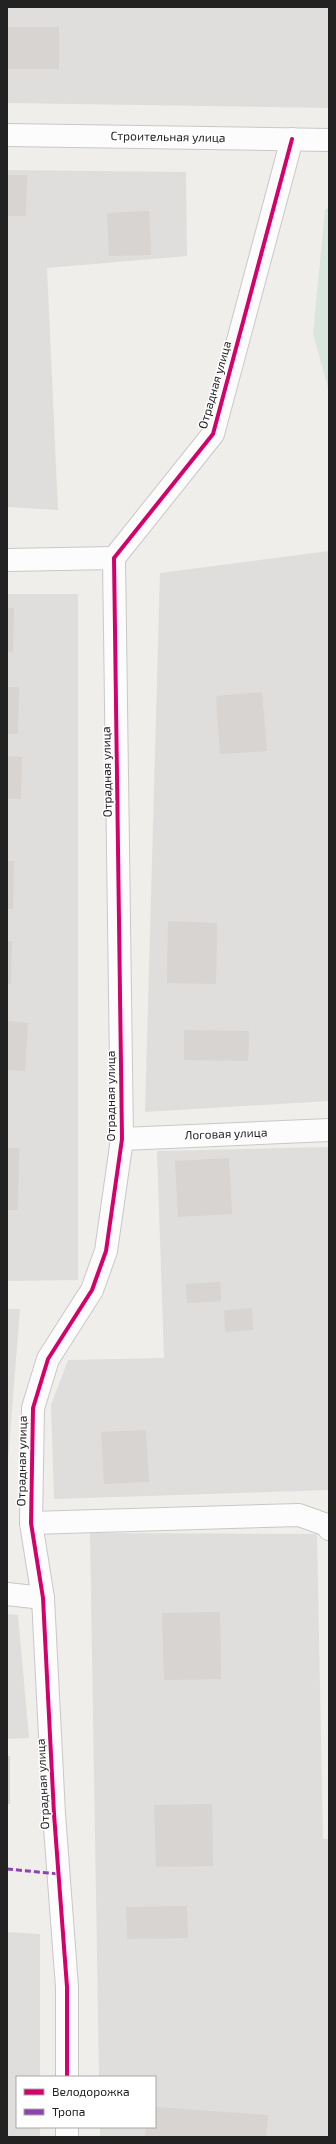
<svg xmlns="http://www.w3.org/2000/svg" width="336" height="2144" font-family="'Exo 2',sans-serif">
<rect width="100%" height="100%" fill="#f0eeeb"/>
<!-- residential -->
<g fill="#dfdedc">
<polygon points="7,7 329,7 329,108 7,103"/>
<polygon points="7,170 186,172 187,256 47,268 58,510 7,507"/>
<polygon points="329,551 329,1101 145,1112 160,573"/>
<polygon points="7,594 78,594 78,1280 7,1281"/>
<polygon points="329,1147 329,1490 54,1499 51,1405 68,1360 164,1358 157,1151"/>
<polygon points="7,1309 20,1309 7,1473"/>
<polygon points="90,1533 317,1534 323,1839 329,1839 329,2137 100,2137 100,2127 155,2127 155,2077 99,2077"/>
<polygon points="7,1614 18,1615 29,1738 7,1739"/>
<polygon points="7,1932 40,1934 40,2077 17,2077 17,2127 40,2127 40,2137 7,2137"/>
</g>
<!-- wetland -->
<polygon fill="#d9e6de" points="329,208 329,391 313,334 325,209"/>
<!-- building -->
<g fill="#d7d4d2">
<rect x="7" y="27" width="52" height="42"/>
<polygon points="7,175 27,175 26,216 7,216"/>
<polygon points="149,211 151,255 109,256 107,213"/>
<polygon points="7,608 14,608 13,652 7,652"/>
<polygon points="7,687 19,687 18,734 7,734"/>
<polygon points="262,692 267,751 220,754 216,696"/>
<polygon points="7,756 22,757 21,799 7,799"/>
<polygon points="7,861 14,861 13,909 7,909"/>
<polygon points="168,921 217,923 216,984 167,983"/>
<polygon points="7,941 12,941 11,984 7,984"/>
<polygon points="7,1021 28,1023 25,1071 7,1070"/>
<polygon points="184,1030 249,1031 248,1061 184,1060"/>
<polygon points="7,1148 19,1148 18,1210 7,1210"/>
<polygon points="229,1158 232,1214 178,1217 175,1161"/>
<polygon points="220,1282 221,1301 187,1303 186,1284"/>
<polygon points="252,1308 253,1330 225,1332 224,1310"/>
<polygon points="146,1430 149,1482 104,1484 101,1432"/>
<polygon points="220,1612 221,1679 164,1680 162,1613"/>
<rect x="7" y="1756" width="3" height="48"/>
<polygon points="212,1804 213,1866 156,1867 154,1805"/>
<polygon points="187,1906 188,1938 127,1939 126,1907"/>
<polygon points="155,2107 268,2115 266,2137 145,2137 146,2127 155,2127"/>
</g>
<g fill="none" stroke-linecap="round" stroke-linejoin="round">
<defs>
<g id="minor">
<polyline points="7,135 329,140"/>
<polyline points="7,560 114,558"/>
<polyline points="122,1139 329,1130"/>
<polyline points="31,1523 299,1515 327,1525 329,1529"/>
<polyline points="7,1594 43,1598"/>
<polyline points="67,2077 67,1987 54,1814 43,1598 31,1523 33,1408 48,1359 92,1290 106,1251 122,1139 114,558 213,434 292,139"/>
<polyline points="67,2127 67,2137"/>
</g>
</defs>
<!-- minor casing -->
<use href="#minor" stroke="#c9c8c7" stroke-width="24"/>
<!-- minor -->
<use href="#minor" stroke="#fdfcfc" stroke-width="22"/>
<!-- quiet -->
<polyline stroke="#8e44ad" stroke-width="3" stroke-dasharray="6 3" stroke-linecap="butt" points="7,1869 59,1874"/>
<defs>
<polyline id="cycleway" points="67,2077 67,1987 54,1814 43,1598 31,1523 33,1408 48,1359 92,1290 106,1251 122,1139 114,558 213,434 292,139"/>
</defs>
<!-- cycleway casing -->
<use href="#cycleway" stroke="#fff" stroke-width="6"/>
<!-- cycleway -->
<use href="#cycleway" stroke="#d6006c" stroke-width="4"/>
</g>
<g text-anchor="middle" stroke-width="3" stroke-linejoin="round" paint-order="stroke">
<!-- street labels -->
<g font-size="12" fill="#222" stroke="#fff">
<text transform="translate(168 137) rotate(1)" y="4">Строительная улица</text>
<text transform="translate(215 385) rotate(-74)" y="4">Отрадная улица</text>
<text transform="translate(107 772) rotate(-91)" y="4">Отрадная улица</text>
<text transform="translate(111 1096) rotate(-90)" y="4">Отрадная улица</text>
<text transform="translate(226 1134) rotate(-2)" y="4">Логовая улица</text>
<text transform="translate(22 1461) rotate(-89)" y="4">Отрадная улица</text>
<text transform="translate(43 1784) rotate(-93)" y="4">Отрадная улица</text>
</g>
</g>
<!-- border -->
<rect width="336" height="2144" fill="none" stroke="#222222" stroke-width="16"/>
<!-- legend -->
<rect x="16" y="2076" width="140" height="52" fill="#ffffff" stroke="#a7a7a7"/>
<rect x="24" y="2089" width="20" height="6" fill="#d6006c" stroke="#a7a7a7"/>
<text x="52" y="2096" font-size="12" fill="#222222">Велодорожка</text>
<rect x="24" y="2109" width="20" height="6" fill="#8e44ad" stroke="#a7a7a7"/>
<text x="52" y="2116" font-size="12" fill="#222222">Тропа</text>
</svg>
